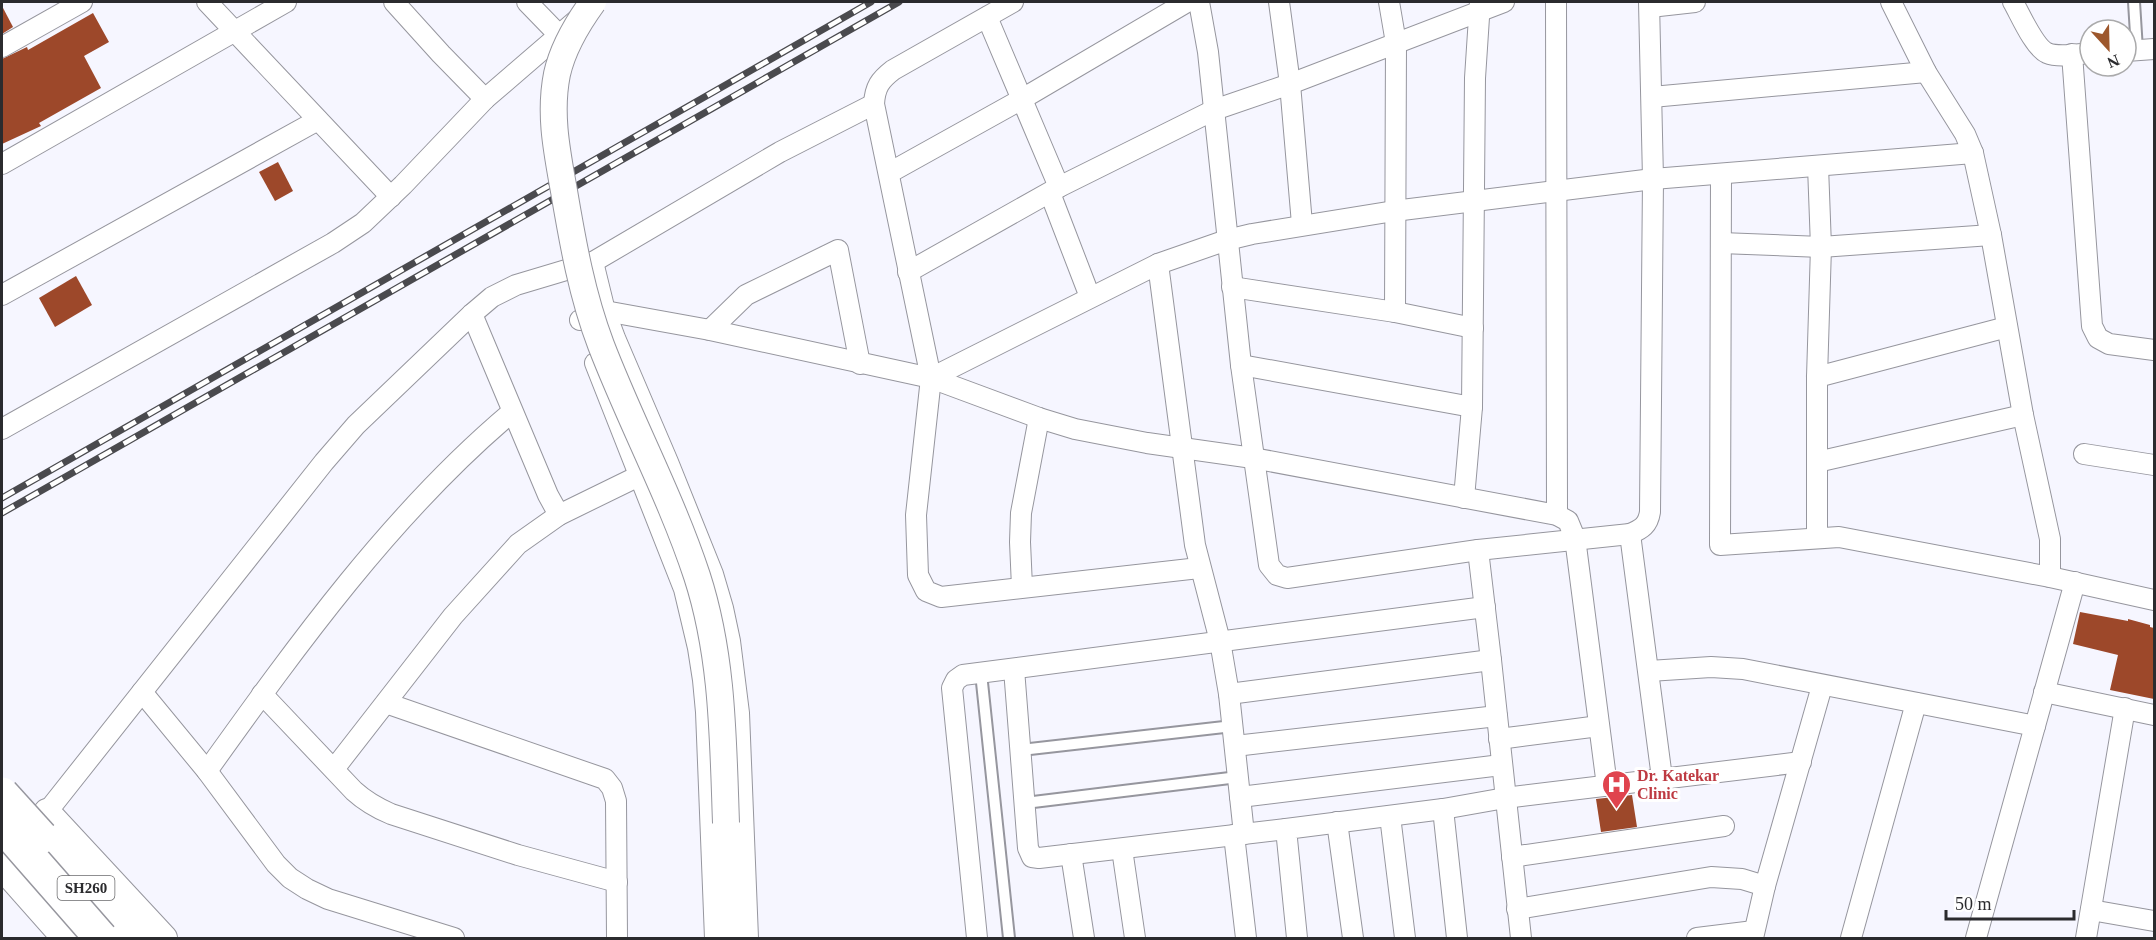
<svg xmlns="http://www.w3.org/2000/svg" width="2156" height="940" font-family="Georgia,serif">
<rect width="100%" height="100%" fill="#f6f6ff"/>
<!-- building -->
<g fill="#9d482a">
<polygon points="2,6 13,27 2,34"/>
<polygon points="93,13 109,42 84,56 101,88 39,123 41,126 2,144 2,59 27,47 28,50"/>
<polygon points="278,162 293,191 275,201 259,172"/>
<polygon points="76,276 92,305 55,327 39,298"/>
<polygon points="2080,612 2128,621 2128,619 2150,625 2150,627 2154,628 2154,699 2110,690 2118,655 2073,644"/>
<polygon points="1632,795 1637,827 1601,832 1596,799"/>
</g>
<g fill="none" stroke-linecap="round" stroke-linejoin="round">
<defs>
<g id="service">
<polyline points="2134,2 2137,50"/>
<polyline points="981,673 1009,938"/>
<polyline points="1021,750 1233,726"/>
<polyline points="1025,803 1238,777"/>
</g>
<g id="minor">
<polyline points="207,2 391,197"/>
<polyline points="394,2 441,54 485,99"/>
<polyline points="527,2 558,34"/>
<path d="M1013,2L893,70C880,80 875,87 874,104L931,378L916,515L918,575L926,591L941,597L1199,568"/>
<path d="M1199,2L1208,52L1241,365L1269,565L1277,575L1287,578L1478,550L1630,534C1642,529 1648,525 1650,512L1653,179L1649,2"/>
<polyline points="1279,2 1290,84 1302,224"/>
<polyline points="1389,2 1396,43 1395,312"/>
<polyline points="1556,2 1557,515"/>
<polyline points="1891,2 1926,72 1965,134 1973,153 1991,235 2023,415 2050,539 2050,577"/>
<path d="M2013,2C2020,14 2034,47 2047,53C2059,58 2078,54 2090,53"/>
<polyline points="1650,7 1695,2"/>
<polyline points="987,17 1059,187"/>
<polyline points="2,47 82,2"/>
<polyline points="2126,51 2154,49"/>
<polyline points="2072,54 2092,326 2098,338 2109,344 2154,350"/>
<polyline points="1652,97 1926,72"/>
<polyline points="2,164 286,2"/>
<polyline points="889,173 1022,99 1187,2"/>
<polyline points="1721,174 1720,545 1839,537 2050,577 2154,600"/>
<polyline points="1050,193 1090,297"/>
<polyline points="1721,243 1821,247 1991,235"/>
<polyline points="593,262 605,311 615,338 668,462 713,574 723,608 730,641 739,713 748,938"/>
<polyline points="1158,264 1195,545 1220,641 1229,694 1244,834"/>
<polyline points="908,272 1059,187 1214,110 1290,84 1504,2"/>
<polyline points="1232,287 1395,312 1473,328"/>
<polyline points="2,295 318,120"/>
<polyline points="472,314 548,495 559,515"/>
<polyline points="580,320 605,311 710,330 931,378 1039,418 1075,429 1147,443 1253,458 1557,515 1568,521 1575,538 1607,786"/>
<polyline points="710,330 746,295 838,250 860,364"/>
<polyline points="595,363 684,589 698,648 703,680 706,712 715,938"/>
<polyline points="1241,365 1472,407"/>
<polyline points="1817,377 2007,327"/>
<polyline points="931,378 1158,264 1227,240 1252,234 1394,211 1653,179 1973,153"/>
<polyline points="2,429 333,243 363,223 403,185 485,99 579,18"/>
<polyline points="2084,454 2154,465"/>
<polyline points="1817,462 2023,415"/>
<polyline points="1464,498 1472,407 1475,78 1480,2"/>
<polyline points="1630,534 1662,778"/>
<polyline points="1817,538 1817,377 1821,247 1818,166"/>
<polyline points="1478,550 1491,660 1521,938"/>
<polyline points="1022,587 1020,542 1021,513 1039,418"/>
<polyline points="1014,669 1028,848 1032,857 1039,858 1286,829"/>
<polyline points="1649,671 1711,667 1743,669 2035,726"/>
<polyline points="142,692 207,771 276,864 290,878 307,889 328,899 454,938"/>
<polyline points="2044,692 2154,715"/>
<path d="M262,694L354,791C365,801 377,808 391,814L518,855L617,882"/>
<polyline points="1229,694 1491,660"/>
<polyline points="386,703 605,779 612,788 616,801 617,938"/>
<polyline points="1499,739 1599,726"/>
<polyline points="1235,746 1497,716"/>
<polyline points="334,769 453,616 518,544 559,515 649,471"/>
<path d="M207,771C298,644 392,513 512,412"/>
<polyline points="1240,797 1501,765"/>
<polyline points="1443,809 1457,938"/>
<polyline points="47,812 324,462 356,425 472,314 492,297 516,285 593,262 780,152 874,104"/>
<polyline points="1390,816 1405,938"/>
<polyline points="1337,822 1353,938"/>
<polyline points="1234,835 1246,938"/>
<polyline points="1122,849 1135,938"/>
<polyline points="1071,854 1084,938"/>
<polyline points="1512,857 1724,826"/>
<polyline points="1517,909 1711,877 1742,879 1765,886"/>
<polyline points="2091,910 2154,921"/>
<polyline points="977,938 952,688 956,680 963,675 1485,607"/>
<polyline points="1297,938 1286,829 1443,809 1505,798 1801,762"/>
<polyline points="1697,938 1754,931"/>
<polyline points="1753,938 1765,886 1822,686"/>
<polyline points="1851,938 1916,703"/>
<polyline points="1976,938 2075,582"/>
<polyline points="2086,938 2125,708"/>
</g>
<g id="tertiary">
<polyline points="726,823 731,938"/>
<polyline points="2,867 47,812 164,938"/>
<polyline points="2,867 65,938"/>
</g>
<polyline id="trunk" points="41,838 130,938"/>
</defs>
<!-- service casing -->
<use href="#service" stroke="#96969e" stroke-width="14"/>
<!-- minor casing -->
<use href="#minor" stroke="#96969e" stroke-width="22"/>
<!-- tertiary casing -->
<use href="#tertiary" stroke="#96969e" stroke-width="28"/>
<!-- trunk casing -->
<use href="#trunk" stroke="#96969e" stroke-width="36"/>
<!-- service -->
<use href="#service" stroke="#fff" stroke-width="10"/>
<!-- minor -->
<use href="#minor" stroke="#fff" stroke-width="20"/>
<!-- tertiary -->
<use href="#tertiary" stroke="#fff" stroke-width="26"/>
<!-- trunk -->
<use href="#trunk" stroke="#fff" stroke-width="33"/>
<defs>
<g id="rail">
<polyline points="2,498 871,2"/>
<polyline points="2,513 899,2"/>
</g>
</defs>
<!-- rail casing -->
<use href="#rail" stroke="#4a4a4e" stroke-width="7"/>
<!-- rail -->
<use href="#rail" stroke="#fff" stroke-width="4.5" stroke-dasharray="14" stroke-linecap="butt"/>
<defs>
<path id="tertiary-bridge" d="M593,2C577,24 563,47 557,74C549,114 557,152 564,191C573,244 582,295 601,345C631,423 671,497 697,576C723,656 723,739 726,823"/>
<g id="trunk-bridge">
<polyline points="2,794 41,837"/>
<polyline points="2,825 101,938"/>
</g>
</defs>
<!-- tertiary-bridge casing -->
<use href="#tertiary-bridge" stroke="#96969e" stroke-width="28" stroke-linecap="butt"/>
<!-- trunk-bridge casing -->
<use href="#trunk-bridge" stroke="#96969e" stroke-width="36" stroke-linecap="butt"/>
<!-- tertiary-bridge -->
<use href="#tertiary-bridge" stroke="#fff" stroke-width="26"/>
<!-- trunk-bridge -->
<use href="#trunk-bridge" stroke="#fff" stroke-width="33"/>
</g>
<!-- icons -->
<defs>
<symbol id="hospital-pin" viewBox="-11 -11 22 30"><path d="M0 17L-7.5 6A9.5 9.5 0 1 1 7.5 6Z" fill="#e0444e" stroke="#fff"/><path d="M-5-5h3v3.5h4V-5h3V5h-3V1.5h-4V5h-3Z" fill="#fff"/></symbol>
</defs>
<g fill-rule="evenodd">
<use href="#hospital-pin" x="1600" y="768" width="33" height="45"/>
</g>
<g text-anchor="middle" stroke-width="6" stroke-linejoin="round" paint-order="stroke">
<!-- shield labels -->
<rect fill="#fff" stroke="#6b6b6d" stroke-width="1.5" x="57.5" y="876" width="57" height="24" rx="4.5"/>
<g font-size="15" font-weight="bold" fill="#2b2b2e">
<text x="86" y="893">SH260</text>
</g>
<!-- health labels -->
<g font-size="16" font-weight="bold" fill="#be3a42" stroke="#fff" text-anchor="start">
<text x="1637" y="781">Dr. Katekar<tspan x="1637" dy="18">Clinic</tspan></text>
</g>
</g>
<!-- border -->
<rect width="2156" height="940" fill="none" stroke="#2b2b2e" stroke-width="6"/>
<!-- north arrow -->
<g transform="translate(2108 48) rotate(158)"><circle r="28" fill="#ffffff" stroke="#aaaaab" stroke-width="1.5"/>
<path d="M0-4.5L10 22L0 15L-10 22Z" fill="#9d572c"/>
<text y="-9" font-size="16" font-weight="bold" text-anchor="middle" fill="#2b2b2e">N</text>
</g>
<!-- scale -->
<path d="M1946 910v9h128v-9" fill="none" stroke="#2b2b2e" stroke-width="3"/>
<text x="1955" y="910" font-size="18" fill="#2b2b2e" stroke="#ffffff" stroke-width="4.5" paint-order="stroke">50 m</text>
</svg>
